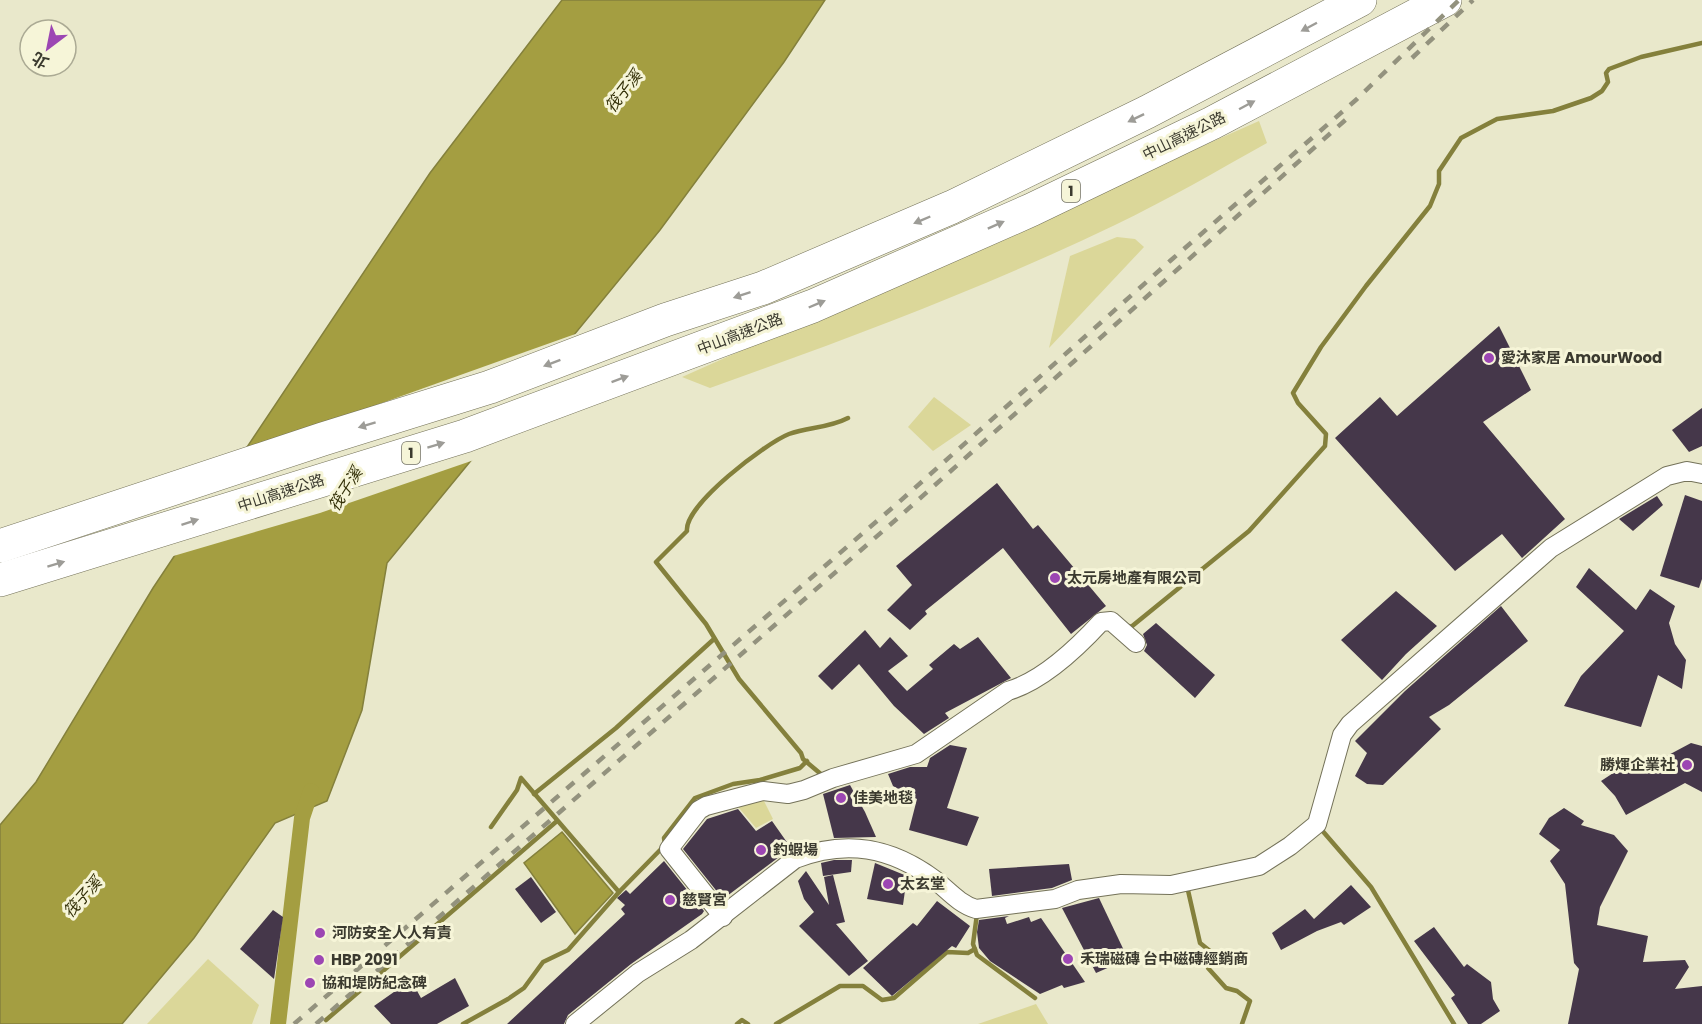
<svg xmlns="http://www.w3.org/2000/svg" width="1702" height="1024" font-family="Poppins,'Noto Sans TC',sans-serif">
<rect width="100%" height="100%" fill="#e9e8cb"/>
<!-- green -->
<g fill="#dbd799">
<path d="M1259,121L1267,143C1217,171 1167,200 1115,225C984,288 847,339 710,388L682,377Z"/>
<polygon points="1117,237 1135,239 1144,247 1049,348 1070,256"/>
<polygon points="934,397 971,425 933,451 908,427"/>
<polygon points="758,789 773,819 756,828 728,795"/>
<polygon points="208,959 259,1005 252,1024 147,1024"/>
<polygon points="1036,1004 1048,1024 978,1024"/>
</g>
<!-- water -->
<g fill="#a49e41" stroke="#84803c" stroke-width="1.5">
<polygon points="562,0 825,0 784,62 660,230 387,563 362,710 327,801 275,823 194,938 122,1024 0,1024 0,825 36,782 153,588 430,173"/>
<polygon points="562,832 613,893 575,934 524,863"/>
</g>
<!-- pier -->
<polygon fill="#e9e8cb" points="581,332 477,459 320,513 170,557 239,454"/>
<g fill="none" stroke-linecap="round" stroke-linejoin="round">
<!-- stream -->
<g stroke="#84803c" stroke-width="4.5">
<polyline points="1129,626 1131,627 1249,531 1325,446 1326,434 1298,403 1293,393 1321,347 1366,286 1430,206 1439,184 1439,171 1461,138 1497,119 1553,111 1591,98 1602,91 1608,82 1606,73 1609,69 1641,57 1702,43"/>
<path d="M822,775L803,759L801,753L739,679L706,624L656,562L687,531C684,505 766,443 789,434C809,427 829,428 848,418"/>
<polyline points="534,794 616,728 714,639"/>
<polyline points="1320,828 1371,887 1454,1024"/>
<polyline points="1187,886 1200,943 1210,951 1208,968 1226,988 1237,991 1250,1001 1242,1024"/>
<polyline points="619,892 665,845 664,838 695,798 733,784 760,780 800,768 807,761"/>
<polyline points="977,914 973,944 977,955 1035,998"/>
<polyline points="326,1020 557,821"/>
<polyline points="463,1024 508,999 524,988 543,962 568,950 619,892 521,778 517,790 491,827"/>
<polyline points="737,1024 742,1020 748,1024"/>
<polyline points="776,1024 840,986 863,986 882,1000 894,998 947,952 968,953 975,949"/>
</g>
<!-- canal -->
<polyline stroke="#a49e41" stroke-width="16" points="278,1024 302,818 311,791"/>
</g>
<!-- building -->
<g fill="#45374a">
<polygon points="1499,326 1531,390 1483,422 1565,519 1522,558 1502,534 1455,571 1335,438 1380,397 1397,416"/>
<polygon points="1702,408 1702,446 1689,452 1672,430"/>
<polygon points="997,483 1033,529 1038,525 1106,606 1071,634 1003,548 925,611 927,614 910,630 887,610 912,585 896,566"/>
<polygon points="1685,495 1702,501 1702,579 1699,588 1660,576"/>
<polygon points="1657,496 1663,505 1633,531 1619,519"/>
<polygon points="1589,568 1636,610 1650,589 1675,606 1669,623 1675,644 1686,660 1682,689 1658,675 1641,727 1564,706 1581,676 1624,631 1576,587"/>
<polygon points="1396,591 1437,626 1406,654 1382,680 1341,640"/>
<polygon points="1501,606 1528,641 1449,705 1429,717 1441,729 1383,785 1367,784 1355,776 1367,753 1355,741 1405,691"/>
<polygon points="1156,623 1215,675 1195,698 1144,651 1147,645 1143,634"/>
<polygon points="865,630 880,648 890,637 908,656 888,671 907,691 933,669 929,665 954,644 960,649 978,637 1011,678 945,713 949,718 924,734 894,706 859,664 832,690 818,676"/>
<polygon points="1691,743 1702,746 1702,792 1685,783 1626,815 1615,796 1601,781 1627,764 1661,759"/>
<polygon points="950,745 967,748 947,808 979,817 967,846 909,830 917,799 893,786 888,774 910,767 927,767 930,758"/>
<polygon points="850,785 865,812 876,837 834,838 823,794"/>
<polygon points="1564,808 1584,821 1581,825 1614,835 1628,851 1600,907 1597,925 1648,936 1643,962 1685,960 1689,967 1675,989 1702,986 1702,1024 1568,1024 1579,969 1574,963 1565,884 1550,861 1560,850 1539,834 1549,818"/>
<polygon points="738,809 756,831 772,821 791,848 723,899 683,849 707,819"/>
<polygon points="834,860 852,860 851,872 823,876 821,863"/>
<polygon points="664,861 704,911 702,914 631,964 568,1015 564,1024 507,1024 625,914 621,909 625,905 617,898 626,890 630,894"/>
<polygon points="875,863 907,876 903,905 867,899"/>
<polygon points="1069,864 1072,880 1052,888 992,896 989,869"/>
<polygon points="806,871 829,905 824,877 833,875 845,922 836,924 868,961 849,976 799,926 814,912 804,899 798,881"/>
<polygon points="531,877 556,912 541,923 515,889"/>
<polygon points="1351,885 1371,907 1344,925 1341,922 1317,931 1281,950 1272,933 1305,909 1314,919"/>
<polygon points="1099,898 1128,959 1096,973 1062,908"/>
<polygon points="937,901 970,926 956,948 952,946 892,996 863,968 913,923 917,926"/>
<polygon points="273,910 283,917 274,979 240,949"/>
<polygon points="1009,916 1005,918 1007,924 1029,917 1031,922 1041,918 1085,982 1064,988 1062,985 1040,994 990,961 979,948 977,932 979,920"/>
<polygon points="1434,927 1464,967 1467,964 1491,982 1493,999 1500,1011 1481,1024 1468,1024 1451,998 1455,995 1414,941"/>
<polygon points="455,978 469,1006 437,1024 391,1024 374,1006 411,980 421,998"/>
</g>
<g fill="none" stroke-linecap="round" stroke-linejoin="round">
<defs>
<g id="street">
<path d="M723,917L669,849L699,810L706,806L763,791L788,794L804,790L833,778L916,754L1008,691C1042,681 1078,647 1101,622L1111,621L1136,643"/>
<path d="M575,1024L638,973L691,940L795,859C846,839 891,847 935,880C948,890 959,904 976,909L1055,899L1078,890L1121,884L1171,885L1259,866L1290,846L1317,824L1342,735L1350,724L1551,548L1667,476L1687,471L1702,474"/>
</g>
<g id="highway">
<polyline points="0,546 323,439 490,387 665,320 763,288 952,207 1147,112 1360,0"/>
<polyline points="0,580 465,436 813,306 1031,210 1212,123 1445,0"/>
</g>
</defs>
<!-- street casing -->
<use href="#street" stroke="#747259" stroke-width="20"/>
<!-- highway casing -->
<use href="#highway" stroke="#747259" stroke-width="34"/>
<!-- street -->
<use href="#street" stroke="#fff" stroke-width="18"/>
<!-- highway -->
<use href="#highway" stroke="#fff" stroke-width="33"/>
<!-- rail -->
<g stroke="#93927e" stroke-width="4.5" stroke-dasharray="10 10" stroke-linecap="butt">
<polyline points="1412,58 1473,0"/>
<polyline points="294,1024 899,502 1170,261 1357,99 1459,0"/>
<polyline points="316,1024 899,517 1351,115"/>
</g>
</g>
<!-- one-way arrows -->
<defs><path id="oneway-solid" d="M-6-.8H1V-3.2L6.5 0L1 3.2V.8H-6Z" transform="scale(1.5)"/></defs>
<g fill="#9d9c97">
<use href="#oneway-solid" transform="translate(1309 27) rotate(152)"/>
<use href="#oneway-solid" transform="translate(1247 105) rotate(-28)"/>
<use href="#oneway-solid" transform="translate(1136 118) rotate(154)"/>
<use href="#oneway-solid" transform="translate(922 220) rotate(157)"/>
<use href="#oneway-solid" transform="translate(996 225) rotate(-24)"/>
<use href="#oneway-solid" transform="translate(742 295) rotate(162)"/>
<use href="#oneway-solid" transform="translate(817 304) rotate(-23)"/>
<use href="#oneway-solid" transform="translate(552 363) rotate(159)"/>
<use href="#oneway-solid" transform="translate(620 379) rotate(-20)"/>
<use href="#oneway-solid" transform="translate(367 425) rotate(163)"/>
<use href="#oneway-solid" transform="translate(436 445) rotate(-17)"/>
<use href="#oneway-solid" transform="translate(190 522) rotate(-18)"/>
<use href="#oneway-solid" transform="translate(56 564) rotate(-17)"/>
</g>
<!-- markers -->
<g fill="#9c46b3" stroke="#f6f5d8" stroke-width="2">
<circle cx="1489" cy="358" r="6"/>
<circle cx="1055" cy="578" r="6"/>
<circle cx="1687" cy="765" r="6"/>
<circle cx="841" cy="798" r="6"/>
<circle cx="761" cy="850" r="6"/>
<circle cx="888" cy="884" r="6"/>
<circle cx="670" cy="900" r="6"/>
<circle cx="320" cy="933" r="6"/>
<circle cx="1068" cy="959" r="6"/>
<circle cx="319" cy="960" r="6"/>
<circle cx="310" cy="983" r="6"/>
</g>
<g text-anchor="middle" stroke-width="6" stroke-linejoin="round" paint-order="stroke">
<!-- shield labels -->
<g fill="#f6f5d8" stroke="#737262" stroke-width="1.5">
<rect x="1062" y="180" width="18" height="22" rx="4.5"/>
<rect x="402" y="442" width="18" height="22" rx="4.5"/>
</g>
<g font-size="14" font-weight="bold" fill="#3b3a2f">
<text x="1071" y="196">1</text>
<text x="411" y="458">1</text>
</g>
<!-- street labels -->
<g font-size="15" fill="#3b3a2f" stroke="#f6f5d8">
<text transform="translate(1184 136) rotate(-26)" y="5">中山高速公路</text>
<text transform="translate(740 334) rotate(-21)" y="5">中山高速公路</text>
<text transform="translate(281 493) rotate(-18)" y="5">中山高速公路</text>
</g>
<!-- poi labels -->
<g font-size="15" font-weight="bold" fill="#3b3a2f" stroke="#f6f5d8" text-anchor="start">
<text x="1501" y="363">愛沐家居 AmourWood</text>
<text x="1067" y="583">太元房地產有限公司</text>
<text x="1675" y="770" text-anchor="end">勝煇企業社</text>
<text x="853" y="803">佳美地毯</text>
<text x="773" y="855">釣蝦場</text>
<text x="900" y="889">太玄堂</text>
<text x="682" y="905">慈賢宮</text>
<text x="332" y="938">河防安全人人有責</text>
<text x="1080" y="964">禾瑞磁磚 台中磁磚經銷商</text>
<text x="331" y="965">HBP 2091</text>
<text x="322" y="988">協和堤防紀念碑</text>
</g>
<!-- water labels -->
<g font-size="16" font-style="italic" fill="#333008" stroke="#f6f5d8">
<text transform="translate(623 91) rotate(-52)" y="6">筏子溪</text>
<text transform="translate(345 489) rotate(-58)" y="6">筏子溪</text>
<text transform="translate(82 897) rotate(-48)" y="6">筏子溪</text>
</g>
</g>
<!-- north arrow -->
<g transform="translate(48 48) rotate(212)"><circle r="28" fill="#f6f5d8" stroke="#abaa94" stroke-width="1.5"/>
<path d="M0-4.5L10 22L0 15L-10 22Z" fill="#9c46b3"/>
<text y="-9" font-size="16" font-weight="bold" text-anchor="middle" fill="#3b3a2f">北</text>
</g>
</svg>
